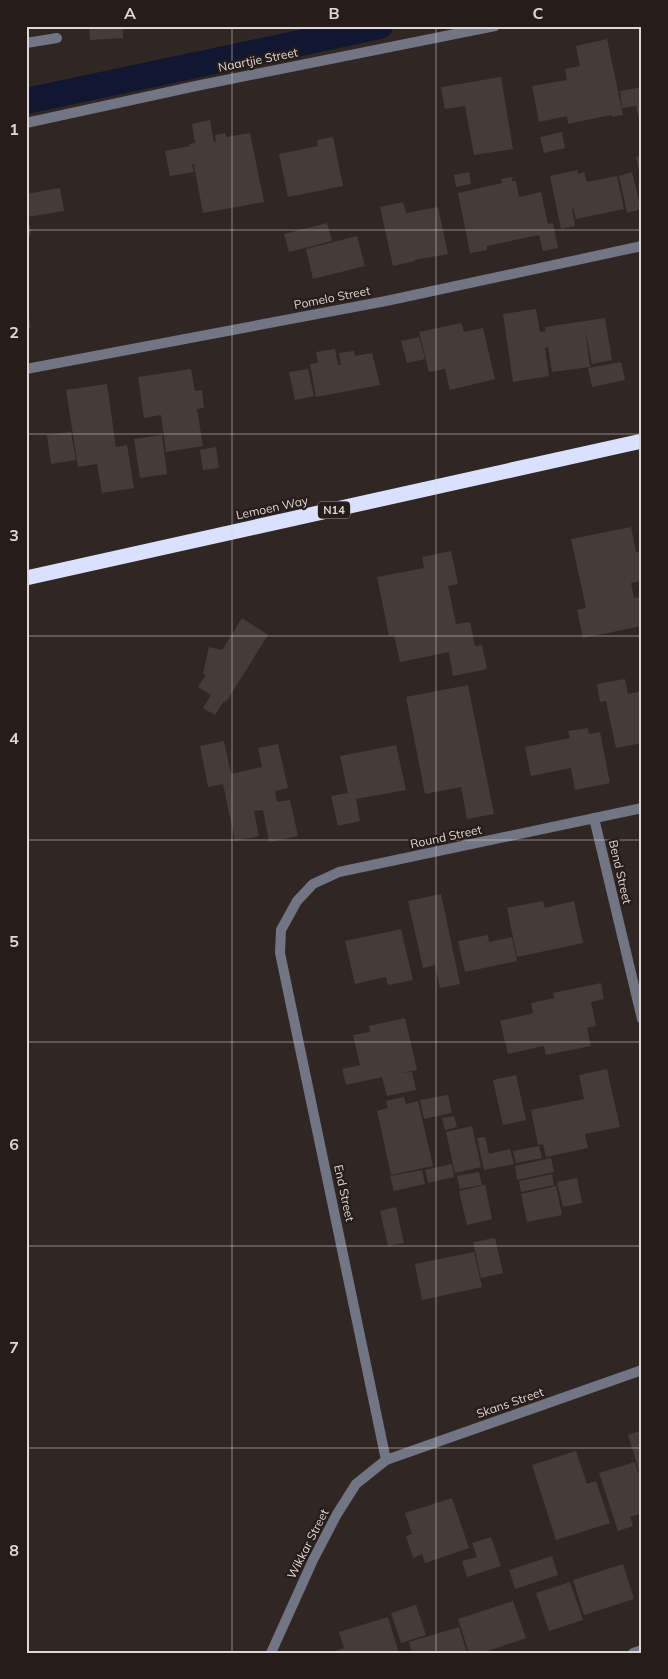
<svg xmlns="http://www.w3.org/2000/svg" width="668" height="1679" font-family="Mulish,sans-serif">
<rect width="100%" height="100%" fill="#302624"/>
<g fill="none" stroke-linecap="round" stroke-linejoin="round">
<!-- canal -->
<polyline stroke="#121731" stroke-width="26" points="26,101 380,26"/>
</g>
<!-- building -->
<g fill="#453c39">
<polygon points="89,26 123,26 123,38 90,40"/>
<polygon points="607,39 623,115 612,117 611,115 568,124 567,116 539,122 532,86 567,80 565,69 580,66 576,46"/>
<polygon points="501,77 513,149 474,155 465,106 445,109 441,87"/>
<polygon points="642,87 642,130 641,130 636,106 622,108 620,91"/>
<polygon points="210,120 214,142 216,141 215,135 226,133 226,137 250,133 264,202 203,213 194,165 196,164 192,164 194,172 170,176 165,151 190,146 190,144 195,143 192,124"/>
<polygon points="562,132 565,148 544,153 540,137"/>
<polygon points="333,137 343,186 288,197 279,154 318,146 317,140"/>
<polygon points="642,156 642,180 641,180 636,157"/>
<polygon points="578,170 578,174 584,172 587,182 617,176 624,209 576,219 573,208 572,209 575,226 561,229 550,176"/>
<polygon points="469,172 471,184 456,187 454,175"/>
<polygon points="632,172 641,209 627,213 619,176"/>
<polygon points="512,177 512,181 516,181 519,197 541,192 548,224 553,223 558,248 543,251 539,235 487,246 487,250 470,253 458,193 502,183 501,179"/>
<polygon points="60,188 64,211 27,217 26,194"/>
<polygon points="403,202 406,213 438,207 448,254 414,260 415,261 393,266 380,207"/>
<polygon points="327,223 332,241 289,252 284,234"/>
<polygon points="26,225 30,225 31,235 26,236"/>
<polygon points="357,236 365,266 313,279 306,249"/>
<polygon points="26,302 31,328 26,329"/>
<polygon points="536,309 540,332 546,331 545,327 605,318 612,360 592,364 585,329 590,367 552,372 548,347 545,348 549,376 513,382 503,314"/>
<polygon points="461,323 464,332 483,328 495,379 450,390 445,369 429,372 419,332"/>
<polygon points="419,337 425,359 407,363 401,341"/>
<polygon points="335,349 338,365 341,365 339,353 354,351 355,356 372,353 380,385 316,397 310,364 318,363 316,352"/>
<polygon points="621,362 625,380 592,387 588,368"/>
<polygon points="191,369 195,391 202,390 204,408 197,409 203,446 166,452 161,415 144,418 138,377"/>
<polygon points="308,369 314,396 295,400 289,372"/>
<polygon points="107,384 116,447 127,445 134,488 102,493 97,464 78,467 66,390"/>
<polygon points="71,432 76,460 51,464 47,435"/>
<polygon points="162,435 167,474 140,478 134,439"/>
<polygon points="216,447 219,468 203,470 200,450"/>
<polygon points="631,527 636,552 642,551 642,573 640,573 642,581 631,583 634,598 641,597 642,626 583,638 577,610 586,608 571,539"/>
<polygon points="451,551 458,584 448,586 456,624 470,622 475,646 482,645 487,669 453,676 449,652 400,662 394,635 389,636 377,577 424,568 422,557"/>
<polygon points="242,618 268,635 226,702 224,701 215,715 203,708 211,695 198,687 206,675 203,674 209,647 222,650"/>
<polygon points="625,679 628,694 642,691 642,743 616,748 606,701 600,702 597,684"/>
<polygon points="468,685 494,814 467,819 461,787 425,794 406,697"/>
<polygon points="588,728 589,734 600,732 610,783 575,790 571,768 531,776 525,747 570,738 568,731"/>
<polygon points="224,741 231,774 262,767 258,748 278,744 288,788 275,791 277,802 290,800 298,836 269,842 263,810 254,811 259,836 235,841 223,784 208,787 200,746"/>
<polygon points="396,745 406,790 356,799 360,821 338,826 331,796 348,793 340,756"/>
<polygon points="441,894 460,984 440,988 435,965 423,968 408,901"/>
<polygon points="543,901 545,908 574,901 583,943 517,957 507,908"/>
<polygon points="401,929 413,980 388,985 386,977 355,984 345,941"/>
<polygon points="488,935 489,942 512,937 517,961 465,972 458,941"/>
<polygon points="601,983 604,999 591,1002 596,1026 587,1028 591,1046 546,1055 544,1046 508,1054 500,1021 533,1013 531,1003 554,998 553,993"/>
<polygon points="405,1018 417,1070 401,1073 412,1072 416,1090 387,1096 382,1077 346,1085 342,1069 360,1065 353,1035 370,1032 369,1026"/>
<polygon points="607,1069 620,1127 585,1134 588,1148 546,1157 543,1144 538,1145 531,1110 584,1099 579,1075"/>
<polygon points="516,1075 526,1120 503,1125 493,1080"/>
<polygon points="448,1095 452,1113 424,1119 420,1100"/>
<polygon points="404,1097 406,1104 418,1101 433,1166 391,1175 377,1111 388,1108 386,1101"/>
<polygon points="454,1116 457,1127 445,1130 442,1118"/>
<polygon points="472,1126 481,1167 455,1173 446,1132"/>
<polygon points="485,1137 489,1154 510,1149 514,1164 484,1170 477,1138"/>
<polygon points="539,1146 542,1158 516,1163 513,1151"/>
<polygon points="551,1158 554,1172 517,1180 515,1166"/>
<polygon points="452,1164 454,1177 428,1183 425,1170"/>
<polygon points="422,1170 425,1184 394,1191 390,1176"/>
<polygon points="479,1172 482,1185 460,1189 457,1176"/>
<polygon points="552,1174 554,1185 521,1192 519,1181"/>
<polygon points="577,1178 582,1203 563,1207 557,1182"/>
<polygon points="485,1185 492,1219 467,1225 459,1191"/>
<polygon points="556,1186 562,1215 527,1222 521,1194"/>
<polygon points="396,1207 404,1243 388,1246 380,1211"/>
<polygon points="495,1238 503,1273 481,1278 473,1242"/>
<polygon points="474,1252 482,1287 422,1300 415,1264"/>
<polygon points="642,1430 642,1513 630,1517 633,1526 618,1531 599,1473 635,1462 640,1477 641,1477 628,1435"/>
<polygon points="576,1451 587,1484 596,1481 610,1523 556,1540 532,1465"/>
<polygon points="452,1498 469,1548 425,1563 422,1554 413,1558 406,1536 412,1534 405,1513"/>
<polygon points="491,1537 501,1566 467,1577 462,1561 477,1557 472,1543"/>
<polygon points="552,1556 558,1575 515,1589 509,1570"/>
<polygon points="623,1564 634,1599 584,1615 573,1580"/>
<polygon points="570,1582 583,1620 549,1631 536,1593"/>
<polygon points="513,1601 526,1638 482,1653 469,1653 458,1619"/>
<polygon points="416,1605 426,1635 401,1643 391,1613"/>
<polygon points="388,1617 399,1653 330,1653 344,1648 339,1632"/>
<polygon points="459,1627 467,1653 412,1653 409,1642"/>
</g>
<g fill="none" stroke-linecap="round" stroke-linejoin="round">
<!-- lane -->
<polyline stroke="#717584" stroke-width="10" points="26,43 57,38"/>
<!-- street -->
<g stroke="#717584" stroke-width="10">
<polyline points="26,123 196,86 495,26"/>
<polyline points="26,369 386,301 642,246"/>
<polyline points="594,818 642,1019"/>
<polyline points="386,1460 280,953 281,930 297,901 313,884 339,872 642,808"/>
<polyline points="271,1653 313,1560 337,1514 356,1484 386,1460 642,1370"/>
<polyline points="633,1653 642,1650"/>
</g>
<!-- highway -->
<polyline stroke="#d9e1fe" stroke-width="15" points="26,578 642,441"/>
</g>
<!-- grid -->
<path fill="none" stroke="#dfd8d7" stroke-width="1" stroke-opacity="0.55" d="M232,26V1653M436,26V1653M26,230H642M26,434H642M26,636H642M26,840H642M26,1042H642M26,1246H642M26,1448H642"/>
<g text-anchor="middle" stroke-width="4.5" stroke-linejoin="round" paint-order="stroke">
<!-- shield labels -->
<rect fill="#261d1b" stroke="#a8a09f" stroke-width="1" x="318" y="501.5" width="32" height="17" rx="4"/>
<g font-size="11" font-weight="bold" fill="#dfd8d7">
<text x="334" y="514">N14</text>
</g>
<!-- street labels -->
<g font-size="12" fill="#dfd8d7" stroke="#261d1b">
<text transform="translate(258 60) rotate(-11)" y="4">Naartjie Street</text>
<text transform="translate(332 298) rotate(-11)" y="4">Pomelo Street</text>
<text transform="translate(272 508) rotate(-12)" y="4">Lemoen Way</text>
<text transform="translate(446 837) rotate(-12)" y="4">Round Street</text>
<text transform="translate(620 872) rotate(77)" y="4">Bend Street</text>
<text transform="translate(344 1193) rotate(78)" y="4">End Street</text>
<text transform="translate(510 1403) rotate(-19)" y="4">Skans Street</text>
<text transform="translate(308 1544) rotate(-63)" y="4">Wikkar Street</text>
</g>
</g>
<!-- border -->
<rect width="668" height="1679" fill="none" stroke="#261d1b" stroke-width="55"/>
<rect x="28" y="28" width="612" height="1624" fill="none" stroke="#dfd8d7" stroke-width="2"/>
<g font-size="16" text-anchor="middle" font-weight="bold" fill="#dfd8d7">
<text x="130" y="19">A</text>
<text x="334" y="19">B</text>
<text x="538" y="19">C</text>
<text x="14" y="135">1</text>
<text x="14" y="338">2</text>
<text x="14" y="541">3</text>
<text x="14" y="744">4</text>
<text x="14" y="947">5</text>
<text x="14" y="1150">6</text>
<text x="14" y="1353">7</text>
<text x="14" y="1556">8</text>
</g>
</svg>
